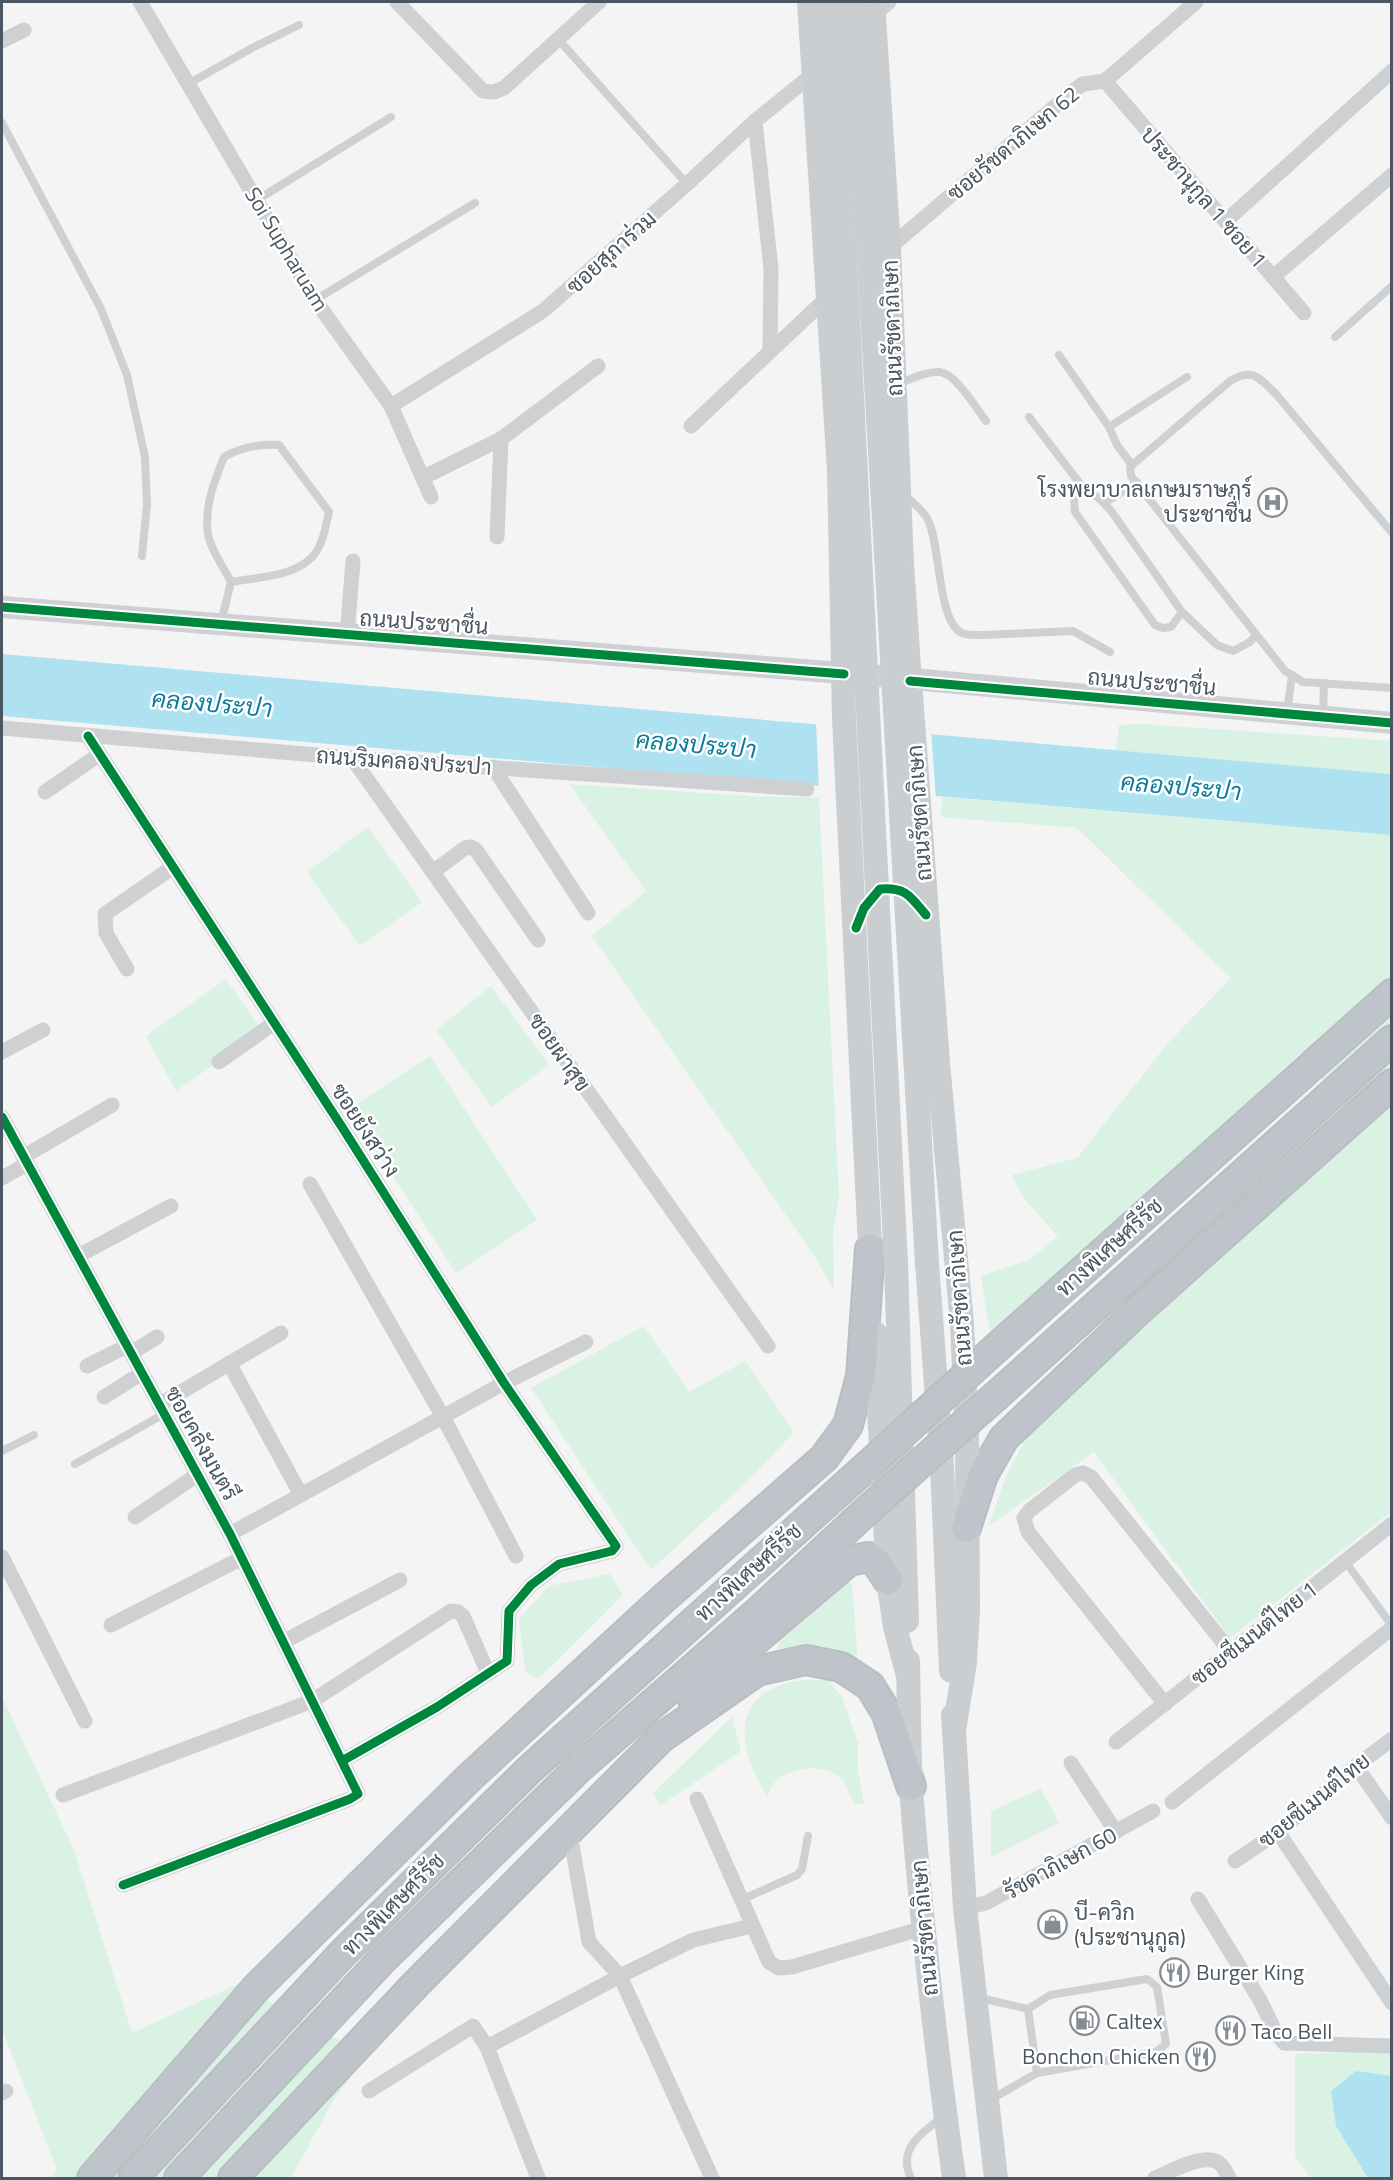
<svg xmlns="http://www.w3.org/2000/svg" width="1393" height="2180" font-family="'Titillium Web',Sarabun,sans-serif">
<rect width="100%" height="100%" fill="#f4f4f4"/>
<!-- green -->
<g fill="#d9f2e3">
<polygon points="1140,724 1391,741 1391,774 1116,750 1119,725"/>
<polygon points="569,784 750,796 819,798 839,1198 833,1231 834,1291 815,1257 592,936 646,891"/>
<polygon points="942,797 1391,835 1391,1512 1230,1638 1094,1452 989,1526 1005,1479 1024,1441 1079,1382 1360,1127 1301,1052 1004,1328 990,1333 981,1276 1027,1261 1058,1237 1023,1197 1012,1175 1077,1158 1168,1043 1231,978 1077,828 941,817"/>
<polygon points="368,827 422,902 360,946 307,872"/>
<polygon points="226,979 262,1031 176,1091 146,1036"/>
<polygon points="491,986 549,1065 492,1107 436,1030"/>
<polygon points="430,1056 537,1220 456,1273 349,1109"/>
<polygon points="644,1326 689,1392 745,1361 794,1432 752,1477 651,1570 531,1388"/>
<polygon points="610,1574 623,1595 538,1679 525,1671 519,1619 549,1586"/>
<polygon points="848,1582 852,1584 858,1664 828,1653 778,1649 779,1642"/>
<path d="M802,1680H827L842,1697L858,1743V1771L864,1804H855C847,1796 850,1785 839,1777C822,1762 788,1768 774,1783C771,1787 769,1792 767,1796C735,1745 730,1690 802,1680Z"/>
<polygon points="2,1697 74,1850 132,2033 238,1984 367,2056 334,2099 291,2178 52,2178 57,2170 2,2029"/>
<polygon points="732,1717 741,1751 661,1805 653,1793"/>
<polygon points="1041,1789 1059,1823 991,1857 991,1811"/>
<polygon points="1391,2050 1391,2178 1311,2178 1295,2156 1295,2054"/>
</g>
<!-- water -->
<g fill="#aee2f0">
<polygon points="2,654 1391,774 1391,835 2,716"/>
<polygon points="1356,2071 1391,2076 1391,2178 1368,2178 1336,2126 1331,2091"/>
</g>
<!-- pier -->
<polygon fill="#f4f4f4" points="816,722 931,731 936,799 819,789"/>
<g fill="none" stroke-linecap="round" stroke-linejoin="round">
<defs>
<g id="motorway">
<polyline points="984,1359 1392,994"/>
<polyline points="996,1396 1392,1040"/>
<polyline points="966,1528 983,1475 1004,1438 1139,1310 1392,1084"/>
<polyline points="693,1700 739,1654 849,1561 868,1557 876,1562 888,1580"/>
<polyline points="92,2178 257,1987 469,1778 663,1599 824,1458 848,1425 861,1376 870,1249"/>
<polyline points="133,2178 343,1953 529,1770 864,1469"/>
<polyline points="179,2178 381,1961 579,1768 760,1610 862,1515"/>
<polyline points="233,2178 414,1986 661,1738 757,1671 806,1660 841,1667 870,1686 886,1712 911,1786"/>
</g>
</defs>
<!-- motorway casing -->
<use href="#motorway" stroke="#b9bec3" stroke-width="32"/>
<!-- service -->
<g stroke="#ced0d2" stroke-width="8">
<polyline points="558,39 687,184"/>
<polyline points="188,84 252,48 299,25"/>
<polyline points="2,123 101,309 127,375 145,457 147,505 142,556"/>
<polyline points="257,200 391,117"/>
<polyline points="315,300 475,203"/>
<polyline points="1335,337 1392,286"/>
<polyline points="1059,355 1109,427 1117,445 1132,465"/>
<path d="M898,384C911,379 926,371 940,372C956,374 976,408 986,421"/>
<polyline points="1029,417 1081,485"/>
<polyline points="1109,427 1187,377"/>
<path d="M906,496C913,503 924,511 928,520C941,547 937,616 960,632C966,636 975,635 983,635L1073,631L1110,652"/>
<polyline points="1105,503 1137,482"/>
<path d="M1392,533L1276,394C1259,378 1253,367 1230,381L1130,467L1131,476L1285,671L1303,682L1392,688"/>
<polyline points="1182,612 1171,627 1163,628 1155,625 1075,512 1074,499 1081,485 1101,500 1112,512 1182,612 1217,645 1233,651 1250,642 1256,635"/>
<path d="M221,623L231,582C224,568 211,550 208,535C204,507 214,482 224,457C241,447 259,444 279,445L329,512C326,524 324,539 318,549C302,577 259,577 231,582"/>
<polyline points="1287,712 1292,675"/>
<polyline points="1323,715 1324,683"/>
<polyline points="2,1451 34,1435"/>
<polyline points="75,1464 164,1414"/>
<polyline points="1345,1561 1392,1626"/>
<polyline points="741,1900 797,1875 802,1869 808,1836"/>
<polyline points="980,1998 1028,2009 1050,1995 1147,1979 1157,1987 1166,2044 1156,2052 1037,2073 995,2097 992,2101"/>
<polyline points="1028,2009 1037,2073"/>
<path d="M911,2178C897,2150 921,2133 941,2118"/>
</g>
<!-- minor -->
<g stroke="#ced0d2" stroke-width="15">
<polyline points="140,2 315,300 391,406 431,497"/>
<polyline points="397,2 483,91 494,92 504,88 599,2"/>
<polyline points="874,15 889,2"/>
<polyline points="2,41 24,30"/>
<polyline points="1105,81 1304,313"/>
<polyline points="755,121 771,269 770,351"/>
<polyline points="1226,221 1392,71"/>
<polyline points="889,248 1073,91 1083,84 1105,81 1196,2"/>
<polyline points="1273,277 1392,175"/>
<polyline points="391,406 543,311 687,184 755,121 813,74"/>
<polyline points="691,426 829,296"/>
<polyline points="501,439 598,366"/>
<polyline points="424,477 501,439 497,537"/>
<polyline points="347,636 353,561"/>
<polyline points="2,728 352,758 807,789"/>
<polyline points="88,736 342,1127 504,1383 616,1546 612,1551 559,1564 531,1585 509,1611 507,1661 437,1707 342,1761"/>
<polyline points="352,758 768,1346"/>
<polyline points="493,767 588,913"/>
<polyline points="45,792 100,754"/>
<polyline points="433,872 465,848 471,847 476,850 538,940"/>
<polyline points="127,969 106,933 105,914 173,867"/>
<polyline points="2,1052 43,1030"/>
<polyline points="219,1062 274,1023"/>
<polyline points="2,1117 230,1534 358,1794 350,1799 123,1885"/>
<polyline points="23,1157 112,1105"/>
<polyline points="2,1178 27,1164"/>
<polyline points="310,1184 443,1417 516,1556"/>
<polyline points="78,1256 171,1206"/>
<polyline points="131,1353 157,1337"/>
<polyline points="229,1363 301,1495"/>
<polyline points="87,1366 127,1346"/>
<polyline points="104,1397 142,1373"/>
<polyline points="159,1405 281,1333"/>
<polyline points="135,1517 197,1475"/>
<polyline points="230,1534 504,1383 586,1342"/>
<polyline points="2,1557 85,1721"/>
<polyline points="111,1625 242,1558"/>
<polyline points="283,1642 400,1580"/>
<polyline points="1165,1704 1028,1532 1024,1518 1029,1511 1075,1475 1083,1473 1091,1477 1230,1651"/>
<polyline points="1116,1742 1392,1524"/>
<polyline points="1071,1763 1116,1832"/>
<polyline points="1356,1766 1392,1818"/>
<polyline points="63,1795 312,1701 451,1611 458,1612 463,1616 488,1673"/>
<polyline points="697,1799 769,1962 779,1968 792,1967 923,1928"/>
<polyline points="1172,1802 1392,1628"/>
<polyline points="569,1828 589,1942 620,1976 712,2178"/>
<polyline points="1278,1832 1392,2003"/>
<polyline points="1235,1861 1278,1832 1356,1766 1392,1739"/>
<polyline points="1198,1899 1260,2000 1275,2031 1284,2043 1392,2046"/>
<polyline points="965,1908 986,1903 1153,1811"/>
<polyline points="487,2047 620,1976 693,1940 752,1926"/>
<polyline points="369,2091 473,2026 487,2047 538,2178"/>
<polyline points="2,2093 6,2091"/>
<path d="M1155,2178C1170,2172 1209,2149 1222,2166C1225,2169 1227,2175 1229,2178"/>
</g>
<!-- secondary -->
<polyline stroke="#ced0d4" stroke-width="22" points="2,607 880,676 1392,723"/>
<!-- primary -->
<g stroke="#caced1" stroke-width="24">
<polyline points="809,2 839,470 844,719 871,1266"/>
<polyline points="873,2 889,248 902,564 910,681 938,1063 962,1324 967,1437 968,1611 965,1662 954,1731"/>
<polyline points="896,1263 907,1621"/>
<polyline points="927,1263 942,1466 951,1671"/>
<polyline points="875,1333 888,1580 895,1627 908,1676"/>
<path d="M908,1661C909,1704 909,1747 911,1789C921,1919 936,2049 954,2178"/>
<polyline points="953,1715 965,1908 996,2178"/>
</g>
<!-- motorway -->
<use href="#motorway" stroke="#bec4c9" stroke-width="28"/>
<defs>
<g id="motorway-bridge">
<polyline points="864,1469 984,1359"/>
<polyline points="862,1515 996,1396"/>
</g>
</defs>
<!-- motorway-bridge casing -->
<use href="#motorway-bridge" stroke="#b9bec3" stroke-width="32" stroke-linecap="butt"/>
<!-- primary-bridge -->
<g stroke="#caced1" stroke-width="24">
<polyline points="832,2 896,1263"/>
<polyline points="854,2 927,1263"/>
</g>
<!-- motorway-bridge -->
<use href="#motorway-bridge" stroke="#bec4c9" stroke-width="28"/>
<defs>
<g id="cycleway">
<polyline points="2,607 844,674"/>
<polyline points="910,681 1392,723"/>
<polyline points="88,736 342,1127 504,1383 616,1546 612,1551 559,1564 531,1585 509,1611 507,1661 437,1707 342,1761"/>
<path d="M856,928L864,908L880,889C906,887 910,896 926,915"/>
<polyline points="2,1117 230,1534 358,1794 350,1799 123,1885"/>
</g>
</defs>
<!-- cycleway casing -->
<use href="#cycleway" stroke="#fff" stroke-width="13"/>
<!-- cycleway -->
<use href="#cycleway" stroke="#00873e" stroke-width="9"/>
</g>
<!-- icons -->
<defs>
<symbol id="hospital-ring" viewBox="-11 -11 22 22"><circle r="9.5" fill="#fff" stroke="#868d94" stroke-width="1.5"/><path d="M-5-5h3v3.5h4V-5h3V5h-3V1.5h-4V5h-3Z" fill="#868d94"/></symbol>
<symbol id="shop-ring" viewBox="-11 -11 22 22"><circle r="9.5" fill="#fff" stroke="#868d94" stroke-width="1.5"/><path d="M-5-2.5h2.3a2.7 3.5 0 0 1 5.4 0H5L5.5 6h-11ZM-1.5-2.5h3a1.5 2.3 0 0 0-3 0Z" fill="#868d94"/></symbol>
<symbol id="restaurant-ring" viewBox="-11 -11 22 22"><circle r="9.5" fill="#fff" stroke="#868d94" stroke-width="1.5"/><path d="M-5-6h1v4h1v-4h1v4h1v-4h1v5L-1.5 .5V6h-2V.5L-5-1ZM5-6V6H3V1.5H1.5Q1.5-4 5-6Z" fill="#868d94"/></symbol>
<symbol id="fuel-ring" viewBox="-11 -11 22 22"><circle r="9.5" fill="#fff" stroke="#868d94" stroke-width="1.5"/><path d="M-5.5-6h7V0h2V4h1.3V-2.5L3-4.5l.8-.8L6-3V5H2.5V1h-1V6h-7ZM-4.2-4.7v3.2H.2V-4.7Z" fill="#868d94"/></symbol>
</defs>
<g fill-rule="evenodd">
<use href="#hospital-ring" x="1256" y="486" width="33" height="33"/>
<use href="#shop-ring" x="1036" y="1908" width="33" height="33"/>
<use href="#restaurant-ring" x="1158" y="1956" width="33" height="33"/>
<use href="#fuel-ring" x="1068" y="2004" width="33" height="33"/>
<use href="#restaurant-ring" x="1214" y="2014" width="33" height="33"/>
<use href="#restaurant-ring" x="1184" y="2040" width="33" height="33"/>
</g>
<g text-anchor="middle" stroke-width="5" stroke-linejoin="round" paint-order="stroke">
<!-- street labels -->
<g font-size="22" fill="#4a5661" stroke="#fff">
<text transform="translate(1013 143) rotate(-40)" y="8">ซอยรัชดาภิเษก 62</text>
<text transform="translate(1204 197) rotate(49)" y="8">ประชานุกูล 1 ซอย 1</text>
<text transform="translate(287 249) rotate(59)" y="8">Soi Supharuam</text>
<text transform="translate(611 252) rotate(-42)" y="8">ซอยสุภาร่วม</text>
<text transform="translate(892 328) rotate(-92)" y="8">ถนนรัชดาภิเษก</text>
<text transform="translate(424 622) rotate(4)" y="8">ถนนประชาชื่น</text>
<text transform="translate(1152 682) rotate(5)" y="8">ถนนประชาชื่น</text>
<text transform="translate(404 761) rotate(4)" y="8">ถนนริมคลองประปา</text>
<text transform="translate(919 813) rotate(-94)" y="8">ถนนรัชดาภิเษก</text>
<text transform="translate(560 1052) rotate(55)" y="8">ซอยผาสุข</text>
<text transform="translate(366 1130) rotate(57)" y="8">ซอยยังสว่าง</text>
<text transform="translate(1109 1247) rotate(-42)" y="8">ทางพิเศษศรีรัช</text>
<text transform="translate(959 1298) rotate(-94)" y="8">ถนนรัชดาภิเษก</text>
<text transform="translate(202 1443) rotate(61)" y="8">ซอยคลังมนตรี</text>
<text transform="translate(748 1572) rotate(-42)" y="8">ทางพิเศษศรีรัช</text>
<text transform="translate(1254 1633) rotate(-38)" y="8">ซอยซีเมนต์ไทย 1</text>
<text transform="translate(1314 1800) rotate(-39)" y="8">ซอยซีเมนต์ไทย</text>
<text transform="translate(1060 1863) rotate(-29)" y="8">รัชดาภิเษก 60</text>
<text transform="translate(393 1904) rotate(-45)" y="8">ทางพิเศษศรีรัช</text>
<text transform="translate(924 1928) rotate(-95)" y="8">ถนนรัชดาภิเษก</text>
</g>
<!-- poi labels -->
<g font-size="22" fill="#4a5661" stroke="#fff" text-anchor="start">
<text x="1252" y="497" text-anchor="end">โรงพยาบาลเกษมราษฎร์<tspan x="1252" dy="25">ประชาชื่น</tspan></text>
<text x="1074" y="1920">บี-ควิก<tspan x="1074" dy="25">(ประชานุกูล)</tspan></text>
<text x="1196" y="1980">Burger King</text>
<text x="1106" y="2029">Caltex</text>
<text x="1251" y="2039">Taco Bell</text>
<text x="1180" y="2064" text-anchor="end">Bonchon Chicken</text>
</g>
<!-- water labels -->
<g font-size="24" font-style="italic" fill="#0c7c9b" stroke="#fff">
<text transform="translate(212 704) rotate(5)" y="8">คลองประปา</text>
<text transform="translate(696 745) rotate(5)" y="8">คลองประปา</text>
<text transform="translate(1181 787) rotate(5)" y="8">คลองประปา</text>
</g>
</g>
<!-- border -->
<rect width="1393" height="2180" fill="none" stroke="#4a5661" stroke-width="6"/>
</svg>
